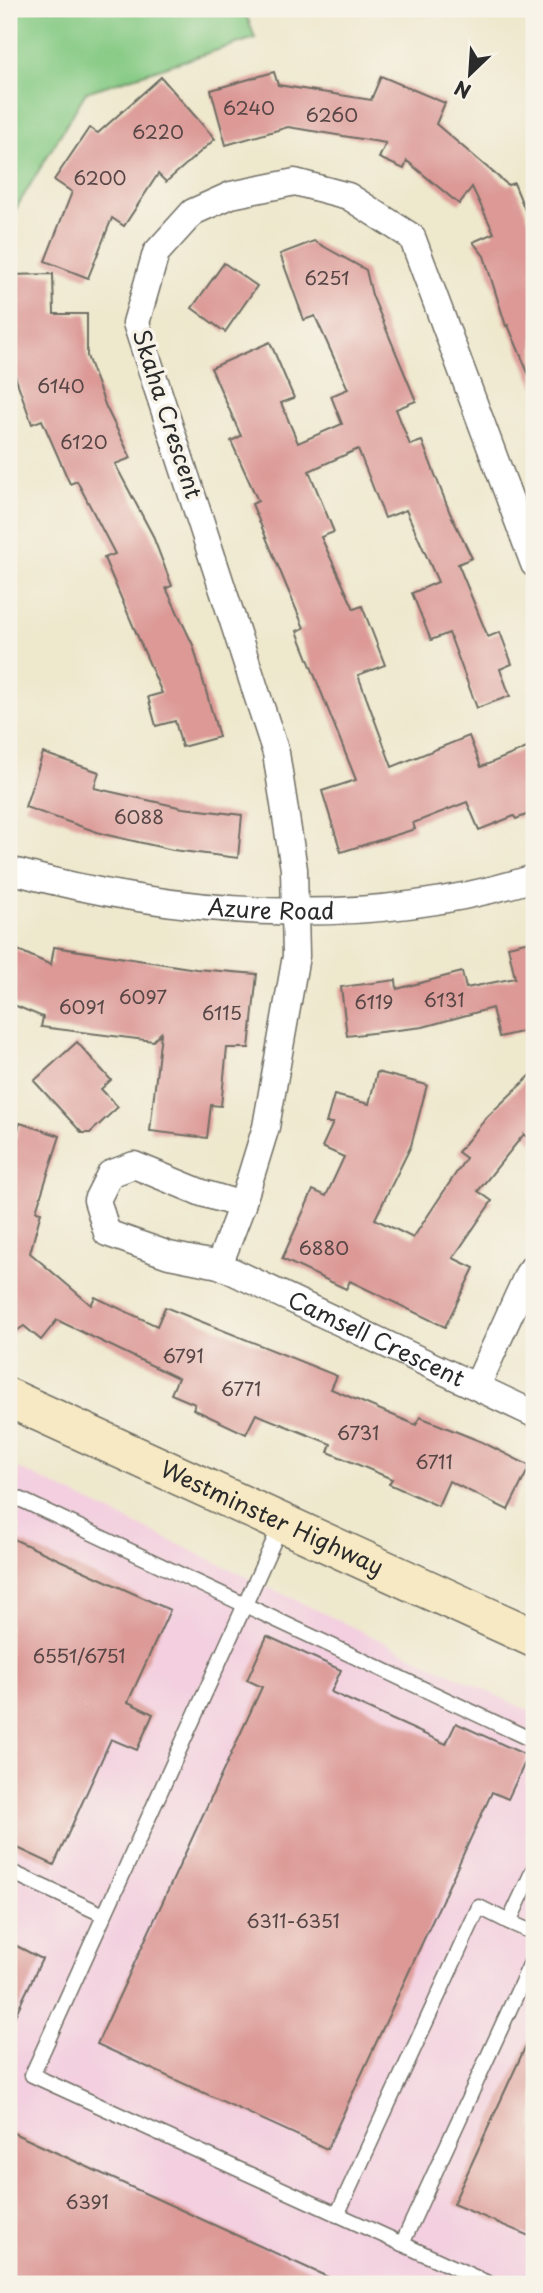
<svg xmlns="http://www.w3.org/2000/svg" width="543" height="2293" font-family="'Playpen Sans',sans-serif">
<rect width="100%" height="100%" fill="#f7f3e8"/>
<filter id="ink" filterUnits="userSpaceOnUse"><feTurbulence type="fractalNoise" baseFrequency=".0143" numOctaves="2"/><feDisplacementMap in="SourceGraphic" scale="14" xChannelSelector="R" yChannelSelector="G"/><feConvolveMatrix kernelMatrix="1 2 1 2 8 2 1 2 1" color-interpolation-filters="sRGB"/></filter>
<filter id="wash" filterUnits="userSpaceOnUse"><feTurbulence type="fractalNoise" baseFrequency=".00686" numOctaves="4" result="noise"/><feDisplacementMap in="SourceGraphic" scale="28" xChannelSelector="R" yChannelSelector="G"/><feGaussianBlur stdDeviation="1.57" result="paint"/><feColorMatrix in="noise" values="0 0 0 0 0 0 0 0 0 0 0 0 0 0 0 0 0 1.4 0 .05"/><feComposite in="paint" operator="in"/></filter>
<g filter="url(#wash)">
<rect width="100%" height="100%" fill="#eee8cd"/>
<!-- built -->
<polygon fill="#f3cfdf" points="9,1464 534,1713 534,2284 9,2284"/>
<!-- green -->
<polygon fill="#87cb85" stroke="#597b58" stroke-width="2" points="9,9 244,9 255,38 86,92 9,220"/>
<g id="blocks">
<!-- building -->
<g fill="#dc9996">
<polygon points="274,72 278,85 371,100 381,76 445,103 436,124 508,185 514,183 534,232 534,387 508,325 506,326 484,256 473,242 494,233 472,187 459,204 407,161 404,169 379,158 386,143 288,127 226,145 211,90"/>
<polygon points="161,77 215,139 166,182 158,174 124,226 112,218 88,278 45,261 72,192 54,180 89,128 98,133"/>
<polygon points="314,241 366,270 372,295 416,401 396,409 410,445 422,441 450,513 472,558 458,564 488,637 500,632 512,664 500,669 510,696 477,708 449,633 431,640 412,593 438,582 406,510 385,518 358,449 309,471 334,532 321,537 354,609 362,606 385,665 358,675 392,767 469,736 481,767 534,745 534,812 516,819 514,816 479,830 467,802 413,823 415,829 341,852 322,791 356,780 297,631 304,628 252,504 258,501 231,441 241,436 211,368 270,342 294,398 281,403 298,443 342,424 331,396 348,389 315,316 304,320 280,254"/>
<polygon points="224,263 257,286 225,332 192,308"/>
<polygon points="53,274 54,314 87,314 87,356 106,407 131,458 115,464 152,534 172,586 166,588 193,645 219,737 182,747 175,721 156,726 148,697 162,693 104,558 115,554 77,481 70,484 42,420 32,424 9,359 9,275"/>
<polygon points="43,753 99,772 94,788 183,808 242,815 238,858 173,850 103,834 25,807"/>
<polygon points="534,940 534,1029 499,1037 492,1008 423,1027 347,1036 341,987 396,980 397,989 462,972 466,988 515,978 508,946"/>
<polygon points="9,946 51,965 54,947 196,969 257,974 249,1048 227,1048 221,1106 211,1105 207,1138 150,1131 161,1033 153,1041 41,1027 43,1017 9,1003"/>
<polygon points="77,1042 111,1080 101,1089 118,1107 90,1133 82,1133 34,1081"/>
<polygon points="377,1072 427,1085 411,1146 375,1219 413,1238 466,1158 458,1152 487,1117 534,1072 534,1144 524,1134 478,1191 492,1201 453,1258 474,1268 445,1327 350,1281 346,1289 282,1259 313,1190 326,1196 344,1157 322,1147 333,1123 326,1123 334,1095 369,1104"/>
<polygon points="20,1123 60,1136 36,1211 41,1212 30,1253 91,1305 95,1297 157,1326 165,1307 337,1376 331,1389 416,1425 420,1417 482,1442 530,1466 508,1510 449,1481 438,1506 389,1484 392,1479 328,1452 331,1444 256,1414 246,1434 193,1409 195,1404 171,1394 178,1378 57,1320 41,1340 24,1326 9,1336 9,1159"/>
<polygon points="9,1537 170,1610 128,1702 153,1714 137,1750 111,1739 54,1865 9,1844"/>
<polygon points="267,1636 341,1670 331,1692 446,1744 456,1723 528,1756 508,1799 492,1792 327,2149 97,2044 262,1687 247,1680"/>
<polygon points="9,1942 42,1959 9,2028"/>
<polygon points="534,2028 534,2238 453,2204"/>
<polygon points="9,2131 343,2284 16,2284 9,2275"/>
</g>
</g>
</g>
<g filter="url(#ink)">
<use href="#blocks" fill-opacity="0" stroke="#6f6d64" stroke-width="2"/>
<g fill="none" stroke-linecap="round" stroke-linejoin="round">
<defs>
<g id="lane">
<polyline points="9,1494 534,1741"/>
<polyline points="281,1525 32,2075 490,2284"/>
<polyline points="9,1871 104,1915"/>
<polyline points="509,1922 534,1933"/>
<polyline points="337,2215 479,1907 509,1922 534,1868"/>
<polyline points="402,2244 534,1956"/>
</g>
<g id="street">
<path id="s1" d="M9,870C179,916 363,931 534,878"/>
<path id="s2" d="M242,1205L202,1193L134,1165L110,1174L97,1200L107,1233L169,1255L219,1265L534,1414"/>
<polyline points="219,1265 242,1205 266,1127 296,956 294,869 276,753 136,323 156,253 193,212 231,195 295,182 348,196 412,237 534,564"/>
<polyline points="477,1386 528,1274 534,1266"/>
</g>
<g id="secondary">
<path id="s3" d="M9,1398L534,1638"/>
</g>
</defs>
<!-- lane casing -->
<use href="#lane" stroke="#6f6d64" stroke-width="17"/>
<!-- street casing -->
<use href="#street" stroke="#6f6d64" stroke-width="29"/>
<!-- secondary casing -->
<use href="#secondary" stroke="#6f6d64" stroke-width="41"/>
<!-- lane -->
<use href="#lane" stroke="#fff" stroke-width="14"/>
<!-- street -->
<use href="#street" stroke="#fff" stroke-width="26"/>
<!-- secondary -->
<use href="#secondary" stroke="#f6e9c3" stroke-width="38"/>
</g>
</g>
<g text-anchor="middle" stroke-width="7" stroke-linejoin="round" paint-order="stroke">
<!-- number labels -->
<g font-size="19" fill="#574646">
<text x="249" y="115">6240</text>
<text x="332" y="122">6260</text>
<text x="158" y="139">6220</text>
<text x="100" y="185">6200</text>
<text x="327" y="285">6251</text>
<text x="61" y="393">6140</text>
<text x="84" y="449">6120</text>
<text x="139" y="824">6088</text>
<text x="143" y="1004">6097</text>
<text x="444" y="1007">6131</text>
<text x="374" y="1009">6119</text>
<text x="82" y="1014">6091</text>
<text x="222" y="1020">6115</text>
<text x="324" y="1255">6880</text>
<text x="183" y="1363">6791</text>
<text x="241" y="1396">6771</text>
<text x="358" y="1440">6731</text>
<text x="434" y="1469">6711</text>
<text x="79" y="1663">6551/6751</text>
<text x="293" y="1928">6311-6351</text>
<text x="87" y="2209">6391</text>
</g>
<!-- street labels -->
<g font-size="23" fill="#2b2b2b" stroke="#f7f3e8">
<text transform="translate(167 414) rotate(72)" y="8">Skaha Crescent</text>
<text dy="8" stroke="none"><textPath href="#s1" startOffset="266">Azure Road</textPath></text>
<text dy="8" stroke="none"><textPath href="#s2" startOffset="495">Camsell Crescent</textPath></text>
<text dy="8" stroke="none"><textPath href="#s3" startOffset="289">Westminster Highway</textPath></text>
</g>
</g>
<!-- margin -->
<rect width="543" height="2293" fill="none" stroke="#f7f3e8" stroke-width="35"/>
<!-- north arrow -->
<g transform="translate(470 74) rotate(205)" stroke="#f7f3e8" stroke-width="5" paint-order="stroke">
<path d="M0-5L12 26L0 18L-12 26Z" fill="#2b2b2b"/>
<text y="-10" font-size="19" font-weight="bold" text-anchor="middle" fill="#2b2b2b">N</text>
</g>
</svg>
